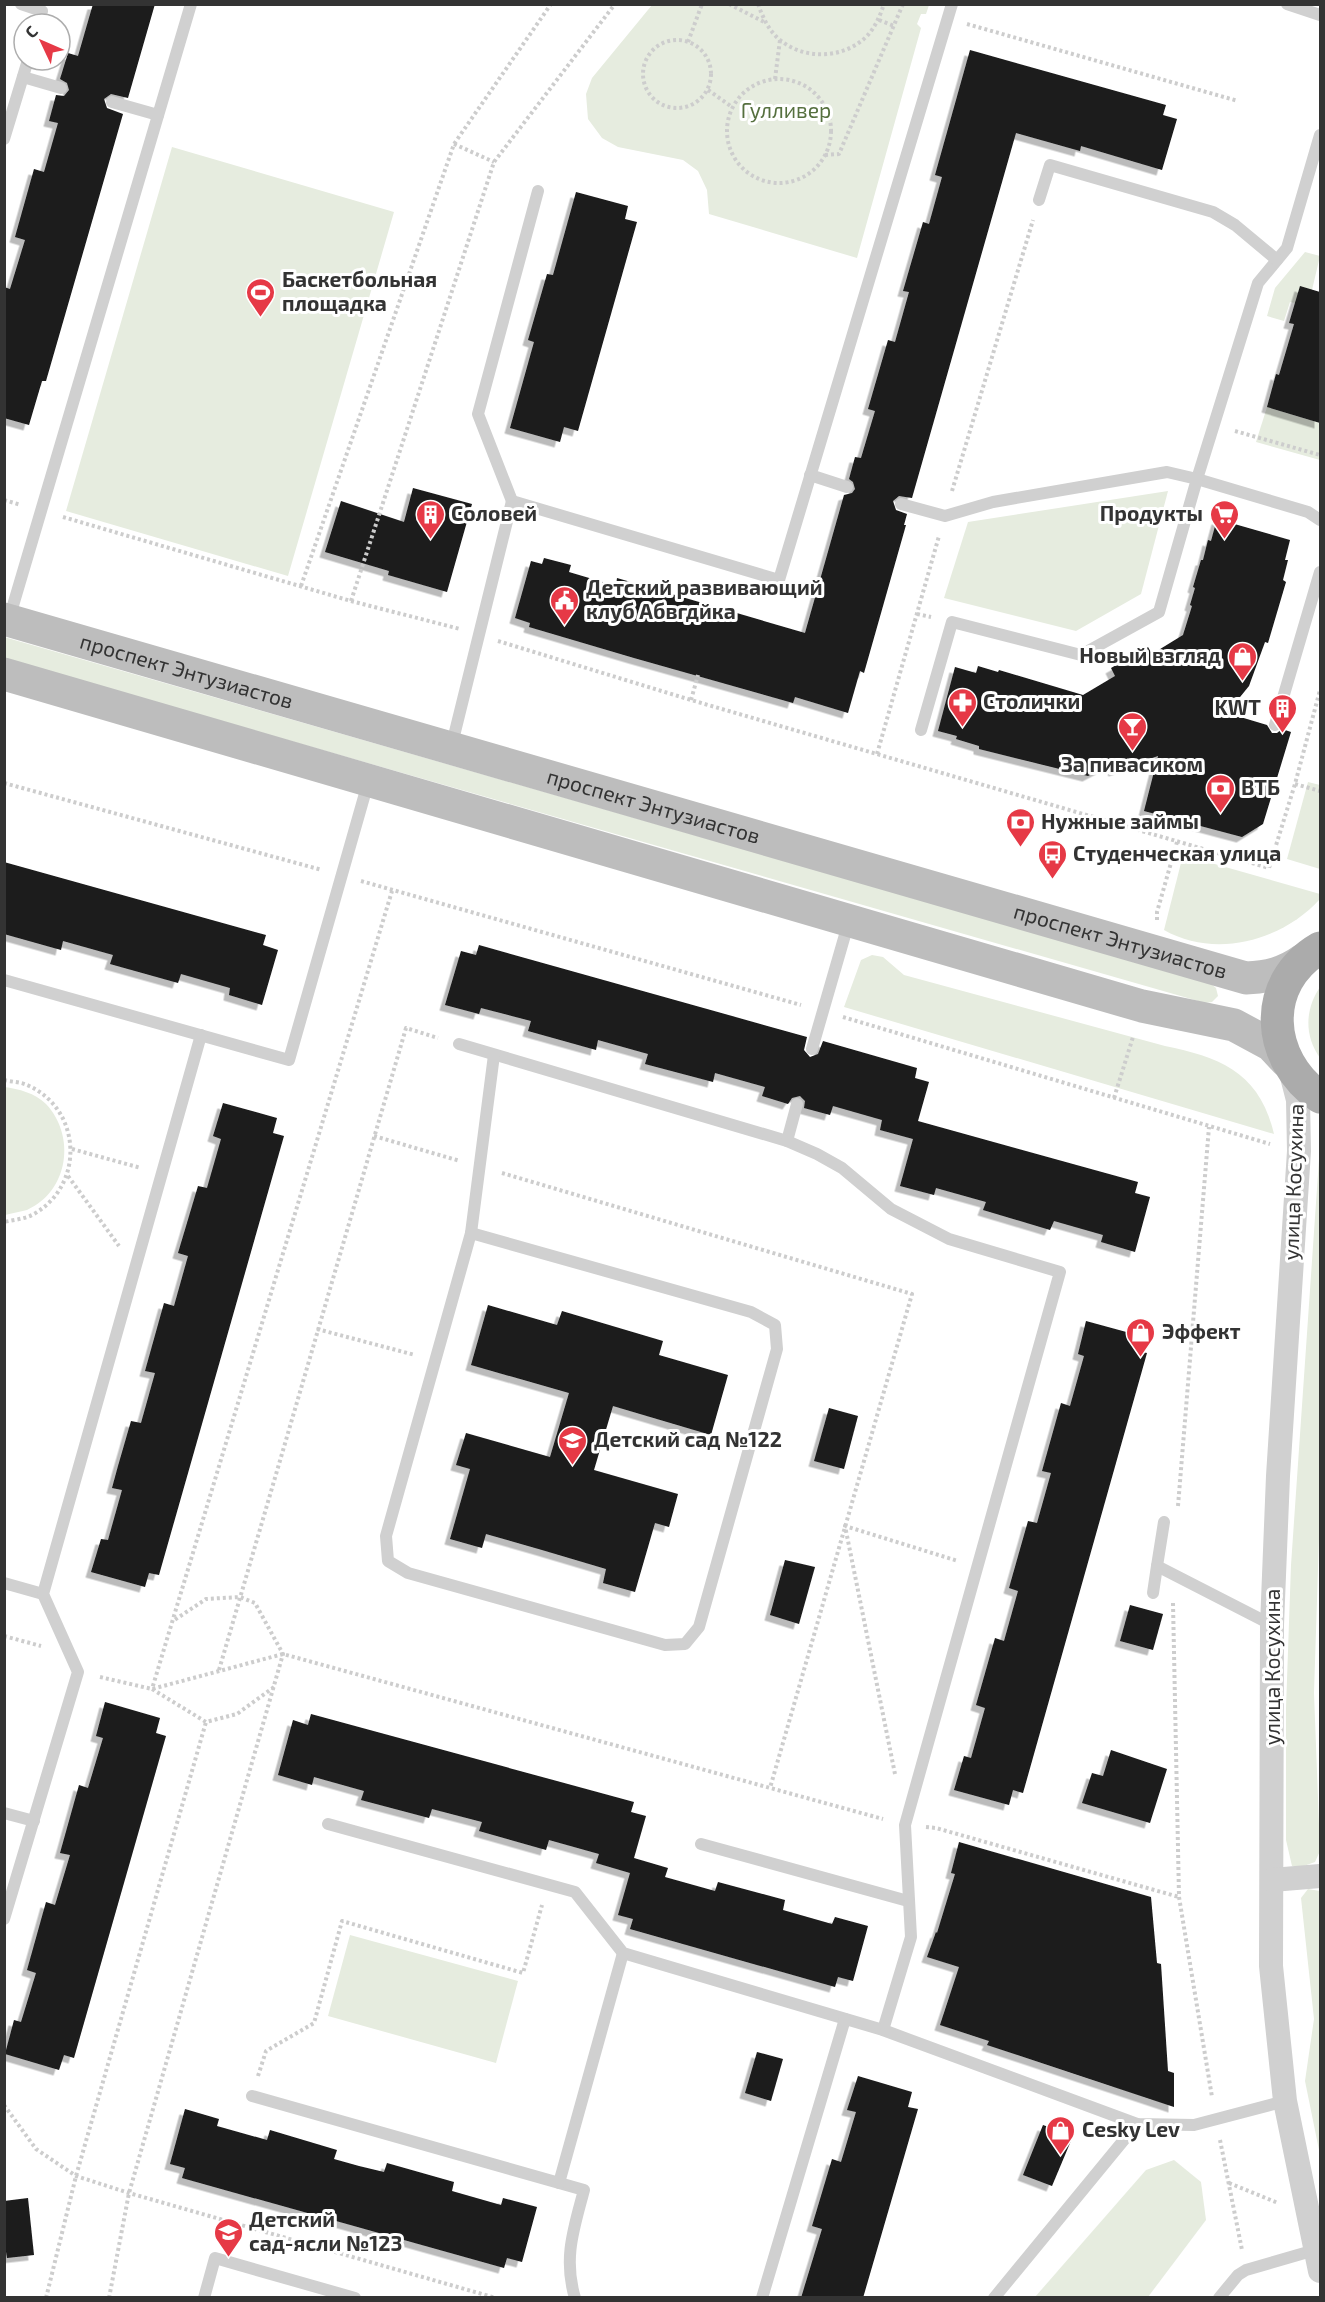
<svg xmlns="http://www.w3.org/2000/svg" width="1325" height="2302" font-family="'Exo 2',sans-serif">
<defs>
<filter id="shadow"><feDropShadow dx="-5.5" dy="5.5" stdDeviation="0" flood-color="#0004"/></filter>
</defs>
<rect width="100%" height="100%" fill="#fff"/>
<!-- green -->
<g fill="#e6ecdf">
<polygon points="652,5 929,5 926,14 921,14 917,24 921,28 857,258 709,214 707,190 698,171 683,160 618,147 602,138 588,119 586,94 592,78"/>
<polygon points="172,147 394,212 288,576 66,511"/>
<polygon points="1305,252 1320,256 1312,290 1295,303 1290,302 1284,321 1267,316 1275,288"/>
<polygon points="1267,407 1320,423 1320,460 1256,442"/>
<polygon points="1168,491 1141,594 1076,631 944,598 968,522"/>
<polygon points="4,637 1210,983 1216,988 1218,996 1212,1002 1205,1003 5,659"/>
<polygon points="1308,782 1320,785 1320,869 1287,859"/>
<path d="M1183,855L1320,894V899C1282,941 1215,959 1164,930Z"/>
<path d="M872,955L883,957L904,975L1165,1046C1220,1057 1260,1073 1274,1134L844,1007L861,960Z"/>
<path d="M1320,987V1058C1304,1036 1305,1009 1320,987Z"/>
<path d="M4,1087C19,1089 35,1093 46,1104C76,1136 69,1191 27,1210C20,1212 12,1213 5,1215Z"/>
<polygon points="1320,1145 1320,1507 1314,1693 1320,1851 1315,1862 1301,1867 1292,1866 1286,1840 1286,1708 1291,1565"/>
<polygon points="1308,1889 1320,1891 1320,2155 1305,2081 1314,2019 1301,1898"/>
<polygon points="350,1935 518,1981 496,2063 328,2016"/>
<polygon points="1174,2160 1201,2182 1206,2220 1148,2297 1035,2297 1146,2170"/>
</g>
<!-- building -->
<g fill="#1a1a1a" filter="url(#shadow)">
<polygon points="93,4 155,4 128,98 111,94 104,99 107,108 123,114 46,381 42,381 29,425 4,418 4,287 10,289 25,240 15,237 34,169 44,172 58,123 49,121 56,95 64,96 69,90 67,83 60,79 68,53 78,56"/>
<polygon points="970,50 1166,105 1163,115 1177,119 1162,170 1081,146 1080,151 1016,133 912,498 899,496 893,501 896,510 907,514 904,525 906,525 864,673 860,671 848,713 795,697 793,703 634,658 529,627 530,623 515,618 531,561 542,564 544,558 571,565 569,572 616,586 617,578 805,633 844,495 852,493 855,489 853,482 849,479 855,457 861,458 875,411 868,409 888,340 895,342 909,292 903,291 923,222 929,224 942,177 935,175"/>
<polygon points="576,192 628,206 625,219 637,222 578,431 564,427 560,442 510,428 534,342 528,340 547,274 553,275"/>
<polygon points="1300,286 1320,292 1320,423 1267,407 1276,374 1279,375 1294,324 1289,323"/>
<polygon points="413,488 472,504 447,592 388,575 389,571 325,552 341,501 404,522"/>
<polygon points="1217,519 1290,540 1285,560 1288,560 1283,580 1286,582 1268,643 1265,642 1249,686 1227,713 1267,725 1272,733 1277,733 1282,729 1291,732 1263,824 1242,837 1144,811 1158,756 1114,771 1111,764 1088,776 979,749 979,746 956,739 957,736 938,731 955,667 976,673 978,666 998,672 999,670 1083,695 1115,676 1111,668 1148,647 1152,654 1183,635 1192,606 1190,605 1195,588 1193,587 1201,560 1203,560 1208,540 1211,541"/>
<polygon points="4,862 266,935 263,945 278,950 262,1005 229,995 230,988 181,974 178,983 110,964 113,955 63,941 61,950 4,934"/>
<polygon points="479,945 807,1037 804,1050 810,1057 818,1054 823,1041 917,1068 915,1078 929,1082 918,1121 1138,1182 1135,1193 1150,1197 1135,1252 1101,1242 1103,1235 1054,1221 1050,1230 983,1210 986,1202 936,1188 934,1195 900,1186 913,1139 880,1130 882,1120 833,1106 830,1115 804,1108 805,1101 800,1096 792,1098 788,1104 762,1096 765,1087 715,1073 713,1082 645,1064 648,1054 598,1040 596,1050 528,1031 531,1021 481,1008 479,1014 445,1005 461,951 476,955"/>
<polygon points="223,1103 277,1118 273,1133 284,1136 159,1575 149,1573 145,1587 91,1572 101,1539 108,1540 122,1490 112,1488 118,1466 131,1421 141,1423 155,1373 145,1371 164,1303 174,1306 188,1256 178,1253 198,1186 207,1188 221,1139 213,1136"/>
<polygon points="488,1305 557,1325 562,1311 663,1341 659,1355 728,1375 711,1435 613,1406 594,1470 678,1494 669,1527 655,1523 635,1592 603,1583 606,1569 542,1550 486,1534 482,1548 450,1539 470,1469 456,1465 466,1433 550,1457 569,1393 471,1365"/>
<polygon points="1086,1321 1141,1336 1137,1351 1147,1353 1023,1793 1013,1790 1009,1805 954,1790 964,1756 971,1758 985,1708 976,1705 995,1638 1004,1641 1018,1591 1009,1588 1028,1521 1037,1523 1051,1473 1042,1471 1061,1403 1070,1406 1084,1356 1078,1354"/>
<polygon points="829,1408 858,1416 844,1469 814,1461"/>
<polygon points="785,1560 815,1567 799,1624 770,1615"/>
<polygon points="1130,1605 1163,1614 1153,1650 1120,1641"/>
<polygon points="105,1702 160,1718 156,1733 166,1736 74,2058 64,2055 59,2070 5,2054 14,2020 21,2022 36,1973 27,1970 46,1902 55,1905 70,1855 60,1853 79,1785 88,1788 103,1738 96,1736"/>
<polygon points="311,1714 634,1802 631,1812 646,1816 634,1858 668,1868 665,1877 715,1891 718,1882 785,1900 783,1910 832,1924 835,1917 868,1926 853,1981 838,1977 835,1987 630,1929 633,1919 618,1915 630,1873 596,1863 599,1854 549,1840 546,1850 479,1831 482,1822 432,1809 429,1818 361,1800 364,1791 314,1777 312,1785 278,1775 293,1720 308,1725"/>
<polygon points="1111,1750 1167,1769 1150,1823 1082,1803 1092,1773 1103,1776"/>
<polygon points="959,1842 1151,1897 1157,1963 1161,1964 1168,2071 1174,2073 1174,2107 987,2045 989,2041 940,2025 959,1967 927,1957 936,1932 937,1933 955,1874 951,1873"/>
<polygon points="757,2052 783,2059 771,2101 745,2093"/>
<polygon points="858,2076 912,2092 908,2107 918,2109 863,2298 801,2298 822,2229 812,2226 832,2159 841,2162 856,2112 847,2110"/>
<polygon points="185,2109 219,2119 217,2126 267,2140 270,2130 337,2150 334,2159 359,2166 384,2172 387,2163 454,2182 452,2191 501,2205 503,2198 537,2207 522,2262 507,2258 504,2268 182,2178 185,2168 170,2164"/>
<polygon points="1043,2125 1073,2136 1052,2186 1023,2175"/>
<polygon points="28,2198 34,2255 7,2258 4,2239 4,2201"/>
</g>
<g fill="none" stroke-linecap="round" stroke-linejoin="round">
<!-- path -->
<g stroke="#cdcdcd" stroke-width="4" stroke-dasharray="3 3" stroke-linecap="butt">
<polyline points="729,4 766,23"/>
<path d="M758,4C763,18 769,31 780,40C804,60 843,59 866,37C875,28 880,16 884,4"/>
<polyline points="879,20 894,26"/>
<polyline points="967,24 1238,101"/>
<circle cx="677" cy="74" r="34"/>
<polyline points="688,42 702,4"/>
<circle cx="779" cy="131" r="52"/>
<polyline points="775,79 780,40"/>
<polyline points="708,90 732,107"/>
<polyline points="454,144 494,162"/>
<polyline points="825,155 839,154 903,4"/>
<polyline points="1235,431 1320,455"/>
<polyline points="952,491 1033,220"/>
<polyline points="4,500 21,505"/>
<polyline points="63,517 351,601 460,629"/>
<polyline points="301,586 454,144 551,4"/>
<polyline points="351,601 494,162 615,4"/>
<polyline points="917,614 931,617"/>
<polyline points="498,641 691,700 1269,868 1295,784 1320,690"/>
<polyline points="691,700 698,675"/>
<polyline points="877,754 939,536"/>
<polyline points="4,783 322,870"/>
<polyline points="1295,784 1320,791"/>
<polyline points="361,881 801,1005"/>
<polyline points="1157,920 1157,912 1177,842"/>
<polyline points="843,1017 1270,1144"/>
<path d="M4,1080C12,1082 21,1082 27,1085C83,1109 85,1187 32,1215C24,1219 13,1220 4,1222"/>
<polyline points="1114,1098 1133,1037"/>
<polyline points="374,1136 460,1161"/>
<polyline points="72,1149 141,1168"/>
<polyline points="502,1173 912,1294 770,1788"/>
<polyline points="68,1176 119,1246"/>
<polyline points="317,1329 415,1355"/>
<polyline points="1178,1506 1209,1127"/>
<polyline points="1173,1603 1179,1897 1212,2097"/>
<polyline points="4,1636 41,1646"/>
<polyline points="219,1670 406,1028 438,1038"/>
<polyline points="100,1677 152,1689 283,1654 883,1819"/>
<polyline points="274,1687 237,1714 206,1722 152,1689 392,891"/>
<polyline points="895,1774 845,1526 958,1561"/>
<polyline points="926,1827 936,1828 1179,1897"/>
<polyline points="258,2076 266,2051 314,2023 342,1921 523,1973 542,1905"/>
<polyline points="4,2105 36,2149 76,2176 129,2193 496,2298"/>
<polyline points="1220,2140 1242,2250"/>
<polyline points="1229,2183 1278,2203"/>
<polyline points="46,2298 76,2176 206,1722"/>
<polyline points="109,2298 129,2193 283,1654 255,1603 240,1597 206,1599 173,1621"/>
</g>
<!-- service -->
<g stroke="#d0d0d0" stroke-width="12">
<polyline points="21,4 42,11"/>
<polyline points="1287,4 1320,15"/>
<polyline points="23,77 61,88"/>
<polyline points="112,102 158,115"/>
<polyline points="1320,135 1287,248 1258,283 1197,479 1308,512 1320,520"/>
<polyline points="4,139 28,60"/>
<polyline points="1039,200 1050,165 1213,212 1235,225 1277,260"/>
<polyline points="810,475 847,487"/>
<polyline points="512,501 478,414 538,191"/>
<polyline points="901,504 945,516 993,502 1167,472 1197,479 1159,612 1081,655 952,622 921,730"/>
<polyline points="9,619 191,4"/>
<polyline points="1275,725 1320,572"/>
<polyline points="451,748 512,501 779,580 952,4"/>
<polyline points="4,980 289,1060 368,783"/>
<polyline points="459,1044 787,1141 817,1154 842,1168 891,1209 949,1239 1060,1272 905,1825 911,1937 883,2030"/>
<polyline points="812,1049 849,921"/>
<polyline points="787,1141 797,1104"/>
<polygon points="471,1233 751,1312 775,1325 777,1349 699,1627 685,1644 665,1645 408,1573 388,1561 386,1536"/>
<polyline points="471,1233 494,1055"/>
<polyline points="1164,1522 1157,1566 1272,1625"/>
<polyline points="4,1583 43,1594"/>
<polyline points="1153,1593 1157,1566"/>
<polyline points="4,1813 34,1821"/>
<polyline points="328,1824 575,1892 623,1953 883,2030 1137,2124 1194,2125 1285,2101"/>
<polyline points="701,1844 908,1901"/>
<polyline points="4,1919 78,1672 43,1594 201,1035"/>
<path d="M252,2096L584,2190C574,2228 563,2258 575,2298"/>
<polyline points="559,2183 623,1953"/>
<polyline points="204,2298 215,2258 355,2298"/>
<polyline points="762,2298 845,2019"/>
<polyline points="994,2298 1137,2124"/>
<polyline points="1219,2298 1238,2275 1246,2270 1315,2250"/>
</g>
<!-- minor -->
<g stroke="#d0d0d0" stroke-width="24">
<polyline points="1290,1069 1298,1100 1299,1151 1278,1476 1272,1625 1271,1966 1285,2101 1320,2271"/>
<polyline points="1272,1880 1320,1876"/>
</g>
<!-- secondary -->
<g stroke="#bdbdbd" stroke-width="33">
<path id="s1" d="M4,619L1246,978C1268,977 1285,973 1303,960"/>
<polyline points="4,674 1142,1006 1234,1025 1271,1045 1286,1061"/>
</g>
<!-- primary -->
<path stroke="#ababab" stroke-width="33" d="M1320,948C1260,983 1266,1060 1320,1097"/>
</g>
<!-- icons -->
<defs>
<symbol id="stadium-pin" viewBox="-11 -11 22 30"><path d="M0 17L-7.5 6A9.5 9.5 0 1 1 7.5 6Z" fill="#e63946" stroke="#fff"/><path d="M0-5a6.5 5 0 1 0 0 10a6.5 5 0 1 0 0-10ZM-3.5-1.8h7v3.6h-7Z" fill="#fff"/></symbol>
<symbol id="building-pin" viewBox="-11 -11 22 30"><path d="M0 17L-7.5 6A9.5 9.5 0 1 1 7.5 6Z" fill="#e63946" stroke="#fff"/><path d="M-4-6H4V6H1V3H-1V6H-4ZM-2.5-4.3h1.7v1.8h-1.7ZM.8-4.3h1.7v1.8H.8ZM-2.5-1h1.7V.8h-1.7ZM.8-1h1.7V.8H.8Z" fill="#fff"/></symbol>
<symbol id="supermarket-pin" viewBox="-11 -11 22 30"><path d="M0 17L-7.5 6A9.5 9.5 0 1 1 7.5 6Z" fill="#e63946" stroke="#fff"/><path d="M-6-5.5h2.5l.6 2H6L4.5 2H-2.5L-4.4-4H-6ZM-1.5 3.2a1.3 1.3 0 1 0 .1 0ZM3 3.2a1.3 1.3 0 1 0 .1 0Z" fill="#fff"/></symbol>
<symbol id="civic-pin" viewBox="-11 -11 22 30"><path d="M0 17L-7.5 6A9.5 9.5 0 1 1 7.5 6Z" fill="#e63946" stroke="#fff"/><path d="M-.6-6.5H3V-4.5H.6V-3L4-1V1h2V6H-6V1h2V-1L-.6-3ZM-1.2 2.5V6h2.4V2.5Z" fill="#fff"/></symbol>
<symbol id="shop-pin" viewBox="-11 -11 22 30"><path d="M0 17L-7.5 6A9.5 9.5 0 1 1 7.5 6Z" fill="#e63946" stroke="#fff"/><path d="M-5-2.5h2.3a2.7 3.5 0 0 1 5.4 0H5L5.5 6h-11ZM-1.5-2.5h3a1.5 2.3 0 0 0-3 0Z" fill="#fff"/></symbol>
<symbol id="pharmacy-pin" viewBox="-11 -11 22 30"><path d="M0 17L-7.5 6A9.5 9.5 0 1 1 7.5 6Z" fill="#e63946" stroke="#fff"/><path d="M-2-6h4v4h4v4h-4v4h-4v-4h-4v-4h4Z" fill="#fff"/></symbol>
<symbol id="bar-pin" viewBox="-11 -11 22 30"><path d="M0 17L-7.5 6A9.5 9.5 0 1 1 7.5 6Z" fill="#e63946" stroke="#fff"/><path d="M-6-5H6L.8 .8V4.5H3.5V6h-7V4.5H-.8V.8Z" fill="#fff"/></symbol>
<symbol id="bank-pin" viewBox="-11 -11 22 30"><path d="M0 17L-7.5 6A9.5 9.5 0 1 1 7.5 6Z" fill="#e63946" stroke="#fff"/><path d="M-6-4H6V4H-6ZM0-2.3a2.3 2.3 0 1 0 0 4.6a2.3 2.3 0 1 0 0-4.6Z" fill="#fff"/></symbol>
<symbol id="bus-pin" viewBox="-11 -11 22 30"><path d="M0 17L-7.5 6A9.5 9.5 0 1 1 7.5 6Z" fill="#e63946" stroke="#fff"/><path d="M-5-6H5V4H4V6H2V4H-2V6H-4V4H-5ZM-3.5-4V0h7V-4ZM-3.5 1.2v1.5H-2V1.2ZM2 1.2v1.5H3.5V1.2Z" fill="#fff"/></symbol>
<symbol id="school-pin" viewBox="-11 -11 22 30"><path d="M0 17L-7.5 6A9.5 9.5 0 1 1 7.5 6Z" fill="#e63946" stroke="#fff"/><path d="M0-5L7-2L0 1L-7-2ZM-4 1L0 2.5L4 1V4Q0 6-4 4Z" fill="#fff"/></symbol>
</defs>
<g fill-rule="evenodd">
<use href="#stadium-pin" x="244" y="276" width="33" height="45"/>
<use href="#building-pin" x="414" y="498" width="33" height="45"/>
<use href="#supermarket-pin" x="1208" y="498" width="33" height="45"/>
<use href="#civic-pin" x="548" y="584" width="33" height="45"/>
<use href="#shop-pin" x="1226" y="640" width="33" height="45"/>
<use href="#pharmacy-pin" x="946" y="686" width="33" height="45"/>
<use href="#building-pin" x="1266" y="692" width="33" height="45"/>
<use href="#bar-pin" x="1116" y="710" width="33" height="45"/>
<use href="#bank-pin" x="1204" y="772" width="33" height="45"/>
<use href="#bank-pin" x="1004" y="806" width="33" height="45"/>
<use href="#bus-pin" x="1036" y="838" width="33" height="45"/>
<use href="#shop-pin" x="1124" y="1316" width="33" height="45"/>
<use href="#school-pin" x="556" y="1424" width="33" height="45"/>
<use href="#shop-pin" x="1044" y="2114" width="33" height="45"/>
<use href="#school-pin" x="212" y="2216" width="33" height="45"/>
</g>
<g text-anchor="middle" stroke-width="6" stroke-linejoin="round" paint-order="stroke">
<!-- park labels -->
<g font-size="21" fill="#56703f" stroke="#fff">
<text x="786" y="118">Гулливер</text>
</g>
<!-- poi labels -->
<g font-size="21" font-weight="bold" fill="#333" stroke="#fff" text-anchor="start">
<text x="282" y="287">Баскетбольная<tspan x="282" dy="24">площадка</tspan></text>
<text x="451" y="521">Соловей</text>
<text x="1203" y="521" text-anchor="end">Продукты</text>
<text x="586" y="595">Детский развивающий<tspan x="586" dy="24">клуб Абвгдйка</tspan></text>
<text x="1221" y="663" text-anchor="end">Новый взгляд</text>
<text x="983" y="709">Столички</text>
<text x="1261" y="715" text-anchor="end">KWT</text>
<text x="1132" y="772" text-anchor="middle">За пивасиком</text>
<text x="1241" y="795">ВТБ</text>
<text x="1041" y="829">Нужные займы</text>
<text x="1073" y="861">Студенческая улица</text>
<text x="1162" y="1339">Эффект</text>
<text x="594" y="1447">Детский сад №122</text>
<text x="1082" y="2137">Cesky Lev</text>
<text x="249" y="2227">Детский<tspan x="249" dy="24">сад-ясли №123</tspan></text>
</g>
<!-- street labels -->
<g font-size="21" fill="#333" stroke="#fff">
<text dy="7" stroke="none"><textPath href="#s1" startOffset="190">проспект Энтузиастов</textPath></text>
<text dy="7" stroke="none"><textPath href="#s1" startOffset="676">проспект Энтузиастов</textPath></text>
<text dy="7" stroke="none"><textPath href="#s1" startOffset="1162">проспект Энтузиастов</textPath></text>
<text transform="translate(1294 1182) rotate(-88)" y="7">улица Косухина</text>
<text transform="translate(1273 1667) rotate(-90)" y="7">улица Косухина</text>
</g>
</g>
<!-- border -->
<rect width="1325" height="2302" fill="none" stroke="#333333" stroke-width="12"/>
<!-- north arrow -->
<g transform="translate(42 42) rotate(314)"><circle r="28" fill="#ffffff" stroke="#adadad" stroke-width="1.5"/>
<path d="M0-4.5L10 22L0 15L-10 22Z" fill="#e63946"/>
<text y="-9" font-size="16" font-weight="bold" text-anchor="middle" fill="#333333">С</text>
</g>
</svg>
